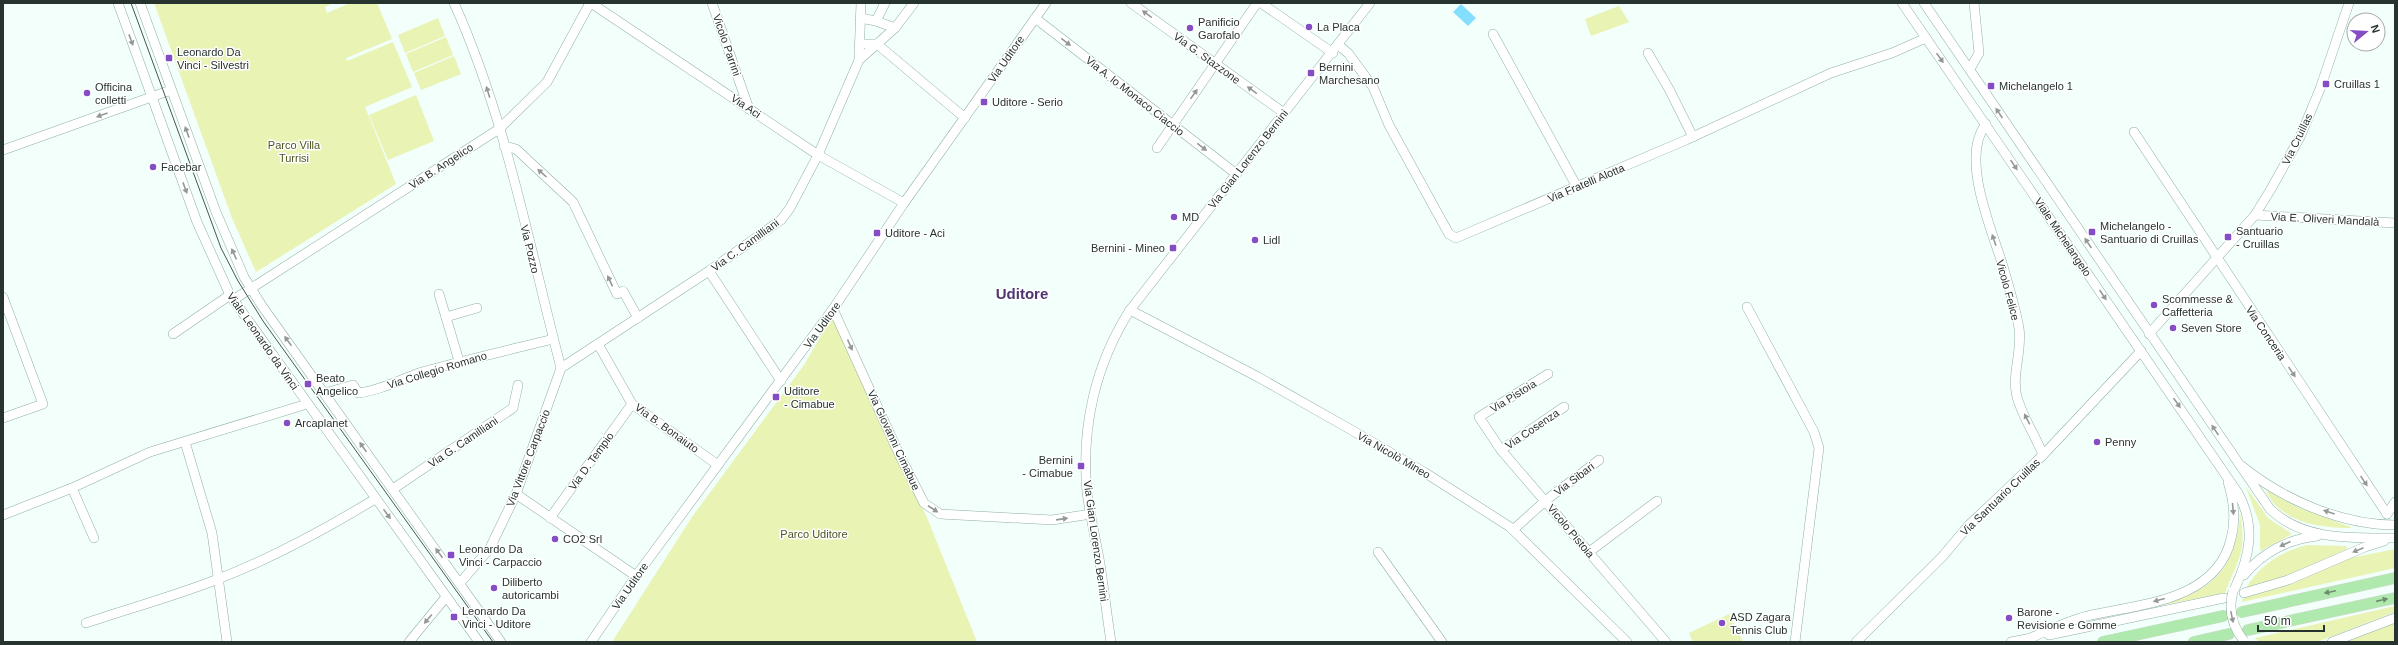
<svg xmlns="http://www.w3.org/2000/svg" width="2398" height="645" font-family="Helvetica,sans-serif">
<rect width="100%" height="100%" fill="#f2fffa"/>
<!-- green -->
<g fill="#e8f3b4">
<polygon points="154,3 333,3 325,7 327,13 350,3 377,3 392,39 346,58 347,61 393,42 412,87 365,107 396,184 256,272 232,218"/>
<polygon points="1619,6 1629,22 1591,36 1585,19"/>
<polygon points="438,18 445,36 405,53 398,35"/>
<polygon points="446,37 453,55 413,72 406,54"/>
<polygon points="454,56 461,74 421,90 414,73"/>
<polygon points="416,95 434,141 388,160 369,115"/>
<polygon points="832,317 897,460 926,515 977,642 612,642 692,517 804,365"/>
<polygon points="2246,487 2268,518 2292,534 2260,551 2260,525"/>
<path d="M2266,490L2299,508L2351,527L2350,528C2321,528 2278,522 2266,490Z"/>
<path d="M2240,513C2247,553 2238,559 2225,593L2157,606C2211,592 2236,571 2240,513Z"/>
<path d="M2307,545L2346,546L2347,549L2293,574L2246,588C2260,565 2280,552 2307,545Z"/>
<polygon points="2395,549 2395,568 2242,602 2243,598 2291,584 2351,558"/>
<polygon points="2395,606 2395,612 2317,642 2259,642 2255,638"/>
<polygon points="1729,614 1743,642 1693,642 1689,633"/>
<polygon points="2395,623 2395,642 2345,642"/>
</g>
<!-- water -->
<polygon fill="#84dffe" points="1461,4 1476,18 1468,26 1453,12"/>
<g fill="none" stroke-linecap="round" stroke-linejoin="round">
<defs>
<g id="minor">
<polyline points="118,3 197,222 230,295 479,642"/>
<polyline points="140,3 216,212 244,277 262,306 501,642"/>
<path d="M454,3C506,118 529,246 561,368"/>
<polyline points="591,3 818,155 904,203"/>
<polyline points="712,3 749,109"/>
<polyline points="1131,3 1284,113"/>
<polyline points="1261,3 1333,53"/>
<path d="M1902,3L2238,493C2256,526 2250,556 2235,588"/>
<path d="M1924,3L2270,509C2303,541 2352,538 2395,538"/>
<polyline points="860,18 876,21 895,28"/>
<polyline points="1035,18 1235,173"/>
<polyline points="876,21 885,3"/>
<polyline points="1493,34 1577,187"/>
<polyline points="859,44 877,44 965,118"/>
<polyline points="1338,45 1348,53 1373,87 1389,125 1434,207 1449,234 1456,238 1686,140 1831,73 1892,53 1926,38"/>
<polyline points="1648,53 1669,89 1693,137"/>
<polyline points="859,60 895,28 914,3"/>
<polyline points="1970,69 1979,53 1974,3"/>
<path d="M1986,124C1960,157 1991,228 2002,263C2008,284 2015,306 2019,328C2023,353 2009,378 2019,403C2025,421 2036,437 2043,455"/>
<polyline points="2134,132 2387,514"/>
<polyline points="504,146 516,149 573,202 617,294 623,291 638,318"/>
<polyline points="1157,148 1257,3"/>
<polyline points="3,150 171,90"/>
<polyline points="2255,215 2395,223"/>
<polyline points="709,271 781,381"/>
<polyline points="439,294 459,361"/>
<polyline points="3,297 43,404 3,418"/>
<polyline points="233,300 499,129 547,82 590,3"/>
<polyline points="1747,307 1814,432 1819,448 1795,642"/>
<polyline points="833,309 900,456 924,503 940,514 1052,520 1091,514"/>
<polyline points="1130,310 1258,377 1348,428 1424,472 1510,527 1627,642"/>
<polyline points="446,317 477,308"/>
<polyline points="173,334 230,295"/>
<polyline points="2149,334 2255,215 2271,189 2300,137 2320,89 2349,3"/>
<polyline points="598,344 632,404 718,465"/>
<polyline points="561,368 709,271 781,220 790,208 818,155 859,60 861,3"/>
<polyline points="1548,374 1479,417 1501,450 1666,642"/>
<path d="M325,393L353,385L358,393C379,391 401,379 422,372C465,360 509,350 553,339"/>
<polyline points="185,442 212,533 227,642"/>
<polyline points="1501,450 1564,407"/>
<path d="M2243,467C2284,500 2342,525 2395,525"/>
<polyline points="72,488 94,538"/>
<polyline points="393,489 513,408 518,385"/>
<polyline points="516,494 636,576"/>
<polyline points="2387,514 2395,502"/>
<polyline points="3,515 72,488 150,452 307,404"/>
<polyline points="550,518 632,404"/>
<polyline points="1513,530 1545,501 1599,460"/>
<polyline points="1378,552 1442,642"/>
<polyline points="1589,552 1657,501"/>
<path d="M2244,575C2262,553 2288,539 2317,536"/>
<polyline points="460,583 490,548 516,494 561,368"/>
<polyline points="2244,593 2288,580 2365,547 2384,541"/>
<path d="M86,623C128,609 171,597 213,581C269,560 324,530 375,499"/>
<polyline points="2049,635 2224,598"/>
<path d="M2028,639C2047,631 2067,621 2087,616C2138,604 2216,602 2231,539C2236,520 2234,501 2228,482"/>
<polyline points="409,642 446,597"/>
<polyline points="591,642 636,576 833,309 904,203 1046,3"/>
<path d="M1111,642C1107,616 1104,590 1100,564C1096,540 1090,516 1087,492C1081,428 1095,365 1130,310L1370,3"/>
<polyline points="1856,642 1942,557 1969,525 2043,455 2141,351"/>
<polyline points="2011,642 2032,638"/>
<polyline points="2332,642 2395,618"/>
</g>
<g id="major">
<polyline points="2242,612 2395,578"/>
<polyline points="2248,630 2395,598"/>
<polyline points="2103,642 2223,616"/>
<polyline points="2194,642 2229,634"/>
</g>
</defs>
<!-- minor casing -->
<use href="#minor" stroke="#91b0a4" stroke-width="10"/>
<!-- major casing -->
<use href="#major" stroke="#d8dad9" stroke-width="12"/>
<!-- minor -->
<use href="#minor" stroke="#fff" stroke-width="9"/>
<!-- major -->
<use href="#major" stroke="#b0e9ad" stroke-width="11"/>
<!-- tram -->
<polyline stroke="#495550" stroke-width="1" points="131,3 221,248 238,281 263,321 493,642"/>
<defs>
<path id="minor-bridge" d="M2233,591C2228,610 2232,626 2244,641"/>
</defs>
<!-- minor-bridge casing -->
<use href="#minor-bridge" stroke="#91b0a4" stroke-width="10" stroke-linecap="butt"/>
<!-- minor-bridge -->
<use href="#minor-bridge" stroke="#fff" stroke-width="9"/>
</g>
<!-- one-way arrows -->
<defs><path id="oneway-solid" d="M-6-.8H1V-3.2L6.5 0L1 3.2V.8H-6Z"/></defs>
<g fill="#939996">
<use href="#oneway-solid" transform="translate(1147 14) rotate(-144)"/>
<use href="#oneway-solid" transform="translate(131 40) rotate(70)"/>
<use href="#oneway-solid" transform="translate(1066 42) rotate(38)"/>
<use href="#oneway-solid" transform="translate(1940 58) rotate(55)"/>
<use href="#oneway-solid" transform="translate(1252 90) rotate(-144)"/>
<use href="#oneway-solid" transform="translate(488 92) rotate(-107)"/>
<use href="#oneway-solid" transform="translate(1194 94) rotate(-55)"/>
<use href="#oneway-solid" transform="translate(1999 113) rotate(-124)"/>
<use href="#oneway-solid" transform="translate(102 115) rotate(160)"/>
<use href="#oneway-solid" transform="translate(187 132) rotate(-110)"/>
<use href="#oneway-solid" transform="translate(1202 147) rotate(38)"/>
<use href="#oneway-solid" transform="translate(2014 165) rotate(56)"/>
<use href="#oneway-solid" transform="translate(542 173) rotate(-138)"/>
<use href="#oneway-solid" transform="translate(185 188) rotate(70)"/>
<use href="#oneway-solid" transform="translate(1994 240) rotate(-109)"/>
<use href="#oneway-solid" transform="translate(2088 243) rotate(-124)"/>
<use href="#oneway-solid" transform="translate(234 254) rotate(-114)"/>
<use href="#oneway-solid" transform="translate(610 281) rotate(-115)"/>
<use href="#oneway-solid" transform="translate(2103 295) rotate(56)"/>
<use href="#oneway-solid" transform="translate(288 341) rotate(-126)"/>
<use href="#oneway-solid" transform="translate(850 345) rotate(66)"/>
<use href="#oneway-solid" transform="translate(2292 372) rotate(56)"/>
<use href="#oneway-solid" transform="translate(2177 403) rotate(55)"/>
<use href="#oneway-solid" transform="translate(2027 419) rotate(-117)"/>
<use href="#oneway-solid" transform="translate(2215 430) rotate(-124)"/>
<use href="#oneway-solid" transform="translate(363 447) rotate(-125)"/>
<use href="#oneway-solid" transform="translate(2364 481) rotate(56)"/>
<use href="#oneway-solid" transform="translate(933 509) rotate(33)"/>
<use href="#oneway-solid" transform="translate(2233 509) rotate(85)"/>
<use href="#oneway-solid" transform="translate(2329 512) rotate(-161)"/>
<use href="#oneway-solid" transform="translate(387 514) rotate(54)"/>
<use href="#oneway-solid" transform="translate(1062 519) rotate(-8)"/>
<use href="#oneway-solid" transform="translate(2285 544) rotate(155)"/>
<use href="#oneway-solid" transform="translate(2358 550) rotate(157)"/>
<use href="#oneway-solid" transform="translate(439 553) rotate(-126)"/>
<use href="#oneway-solid" transform="translate(2159 600) rotate(165)"/>
<use href="#oneway-solid" transform="translate(2232 617) rotate(78)"/>
<use href="#oneway-solid" transform="translate(428 619) rotate(130)"/>
</g>
<g fill="#6c8e6e">
<use href="#oneway-solid" transform="translate(2330 592) rotate(168)"/>
<use href="#oneway-solid" transform="translate(2382 600) rotate(-13)"/>
</g>
<!-- markers -->
<g fill="#844dc4" stroke="#fff" stroke-width="1.5">
<circle cx="1309" cy="27" r="4"/>
<circle cx="1190" cy="28" r="4"/>
<rect x="165" y="54" width="8" height="8" rx="2"/>
<rect x="1307" y="69" width="8" height="8" rx="2"/>
<rect x="2322" y="80" width="8" height="8" rx="2"/>
<rect x="1987" y="82" width="8" height="8" rx="2"/>
<circle cx="87" cy="93" r="4"/>
<rect x="980" y="98" width="8" height="8" rx="2"/>
<circle cx="153" cy="167" r="4"/>
<circle cx="1174" cy="217" r="4"/>
<rect x="2088" y="228" width="8" height="8" rx="2"/>
<rect x="873" y="229" width="8" height="8" rx="2"/>
<rect x="2224" y="233" width="8" height="8" rx="2"/>
<circle cx="1255" cy="240" r="4"/>
<rect x="1169" y="244" width="8" height="8" rx="2"/>
<circle cx="2154" cy="305" r="4"/>
<circle cx="2173" cy="328" r="4"/>
<rect x="304" y="380" width="8" height="8" rx="2"/>
<rect x="772" y="393" width="8" height="8" rx="2"/>
<circle cx="287" cy="423" r="4"/>
<circle cx="2097" cy="442" r="4"/>
<rect x="1077" y="462" width="8" height="8" rx="2"/>
<circle cx="555" cy="539" r="4"/>
<rect x="447" y="551" width="8" height="8" rx="2"/>
<circle cx="494" cy="588" r="4"/>
<rect x="450" y="613" width="8" height="8" rx="2"/>
<circle cx="2009" cy="618" r="4"/>
<circle cx="1722" cy="623" r="4"/>
</g>
<g text-anchor="middle" stroke-width="3" stroke-linejoin="round" paint-order="stroke">
<!-- poi labels -->
<g font-size="11" fill="#27332e" stroke="#fff" text-anchor="start">
<text x="1198" y="26">Panificio<tspan x="1198" dy="13">Garofalo</tspan></text>
<text x="1317" y="31">La Placa</text>
<text x="177" y="56">Leonardo Da<tspan x="177" dy="13">Vinci - Silvestri</tspan></text>
<text x="1319" y="71">Bernini<tspan x="1319" dy="13">Marchesano</tspan></text>
<text x="2334" y="88">Cruillas 1</text>
<text x="1999" y="90">Michelangelo 1</text>
<text x="95" y="91">Officina<tspan x="95" dy="13">colletti</tspan></text>
<text x="992" y="106">Uditore - Serio</text>
<text x="161" y="171">Facebar</text>
<text x="1182" y="221">MD</text>
<text x="2100" y="230">Michelangelo -<tspan x="2100" dy="13">Santuario di Cruillas</tspan></text>
<text x="2236" y="235">Santuario<tspan x="2236" dy="13">- Cruillas</tspan></text>
<text x="885" y="237">Uditore - Aci</text>
<text x="1263" y="244">Lidl</text>
<text x="1165" y="252" text-anchor="end">Bernini - Mineo</text>
<text x="2162" y="303">Scommesse &amp;<tspan x="2162" dy="13">Caffetteria</tspan></text>
<text x="2181" y="332">Seven Store</text>
<text x="316" y="382">Beato<tspan x="316" dy="13">Angelico</tspan></text>
<text x="784" y="395">Uditore<tspan x="784" dy="13">- Cimabue</tspan></text>
<text x="295" y="427">Arcaplanet</text>
<text x="2105" y="446">Penny</text>
<text x="1073" y="464" text-anchor="end">Bernini<tspan x="1073" dy="13">- Cimabue</tspan></text>
<text x="563" y="543">CO2 Srl</text>
<text x="459" y="553">Leonardo Da<tspan x="459" dy="13">Vinci - Carpaccio</tspan></text>
<text x="502" y="586">Diliberto<tspan x="502" dy="13">autoricambi</tspan></text>
<text x="462" y="615">Leonardo Da<tspan x="462" dy="13">Vinci - Uditore</tspan></text>
<text x="2017" y="616">Barone -<tspan x="2017" dy="13">Revisione e Gomme</tspan></text>
<text x="1730" y="621">ASD Zagara<tspan x="1730" dy="13">Tennis Club</tspan></text>
</g>
<!-- street labels -->
<g font-size="11" fill="#27332e" stroke="#fff">
<text transform="translate(727 45) rotate(71)" y="4">Vicolo Parrini</text>
<text transform="translate(1207 58) rotate(36)" y="4">Via G. Stazzone</text>
<text transform="translate(1006 59) rotate(-55)" y="4">Via Uditore</text>
<text transform="translate(1135 96) rotate(38)" y="4">Via A. lo Monaco Ciaccio</text>
<text transform="translate(746 106) rotate(34)" y="4">Via Aci</text>
<text transform="translate(2297 139) rotate(-64)" y="4">Via Cruillas</text>
<text transform="translate(1248 159) rotate(-52)" y="4">Via Gian Lorenzo Bernini</text>
<text transform="translate(441 166) rotate(-33)" y="4">Via B. Angelico</text>
<text transform="translate(1586 183) rotate(-23)" y="4">Via Fratelli Alotta</text>
<text transform="translate(2325 219) rotate(3)" y="4">Via E. Oliveri Mandalà</text>
<text transform="translate(2063 237) rotate(56)" y="4">Viale Michelangelo</text>
<text transform="translate(745 245) rotate(-36)" y="4">Via C. Camilliani</text>
<text transform="translate(530 249) rotate(76)" y="4">Via Pozzo</text>
<text transform="translate(2008 290) rotate(75)" y="4">Vicolo Felice</text>
<text transform="translate(822 325) rotate(-54)" y="4">Via Uditore</text>
<text transform="translate(2266 333) rotate(56)" y="4">Via Conceria</text>
<text transform="translate(263 341) rotate(55)" y="4">Viale Leonardo da Vinci</text>
<text transform="translate(437 370) rotate(-17)" y="4">Via Collegio Romano</text>
<text transform="translate(1513 396) rotate(-32)" y="4">Via Pistoia</text>
<text transform="translate(667 428) rotate(36)" y="4">Via B. Bonaiuto</text>
<text transform="translate(1532 429) rotate(-34)" y="4">Via Cosenza</text>
<text transform="translate(894 440) rotate(65)" y="4">Via Giovanni Cimabue</text>
<text transform="translate(463 442) rotate(-34)" y="4">Via G. Camilliani</text>
<text transform="translate(1394 455) rotate(30)" y="4">Via Nicolò Mineo</text>
<text transform="translate(528 458) rotate(-69)" y="4">Via Vittore Carpaccio</text>
<text transform="translate(591 461) rotate(-54)" y="4">Via D. Tempio</text>
<text transform="translate(1574 479) rotate(-37)" y="4">Via Sibari</text>
<text transform="translate(2000 497) rotate(-44)" y="4">Via Santuario Cruillas</text>
<text transform="translate(1571 531) rotate(50)" y="4">Vicolo Pistoia</text>
<text transform="translate(1096 541) rotate(82)" y="4">Via Gian Lorenzo Bernini</text>
<text transform="translate(630 586) rotate(-55)" y="4">Via Uditore</text>
</g>
<!-- park labels -->
<g font-size="11" fill="#4e5520" stroke="#fff">
<text x="294" y="149">Parco Villa<tspan x="294" dy="13">Turrisi</tspan></text>
<text x="814" y="538">Parco Uditore</text>
</g>
<!-- district labels -->
<g font-size="15" font-weight="bold" fill="#503671" stroke="#fff">
<text x="1022" y="299">Uditore</text>
</g>
</g>
<!-- border -->
<rect width="2398" height="645" fill="none" stroke="#27332e" stroke-width="8"/>
<!-- north arrow -->
<g transform="translate(2366 32) rotate(72)"><circle r="19" fill="#ffffff" stroke="#a9adab"/>
<path d="M0-3L7 15L0 10L-7 15Z" fill="#844dc4"/>
<text y="-6" font-size="11" font-weight="bold" text-anchor="middle" fill="#27332e">N</text>
</g>
<!-- scale -->
<path d="M2258 625v6h66v-6" fill="none" stroke="#27332e" stroke-width="2"/>
<text x="2264" y="625" font-size="12" fill="#27332e" stroke="#ffffff" stroke-width="3" paint-order="stroke">50 m</text>
</svg>
